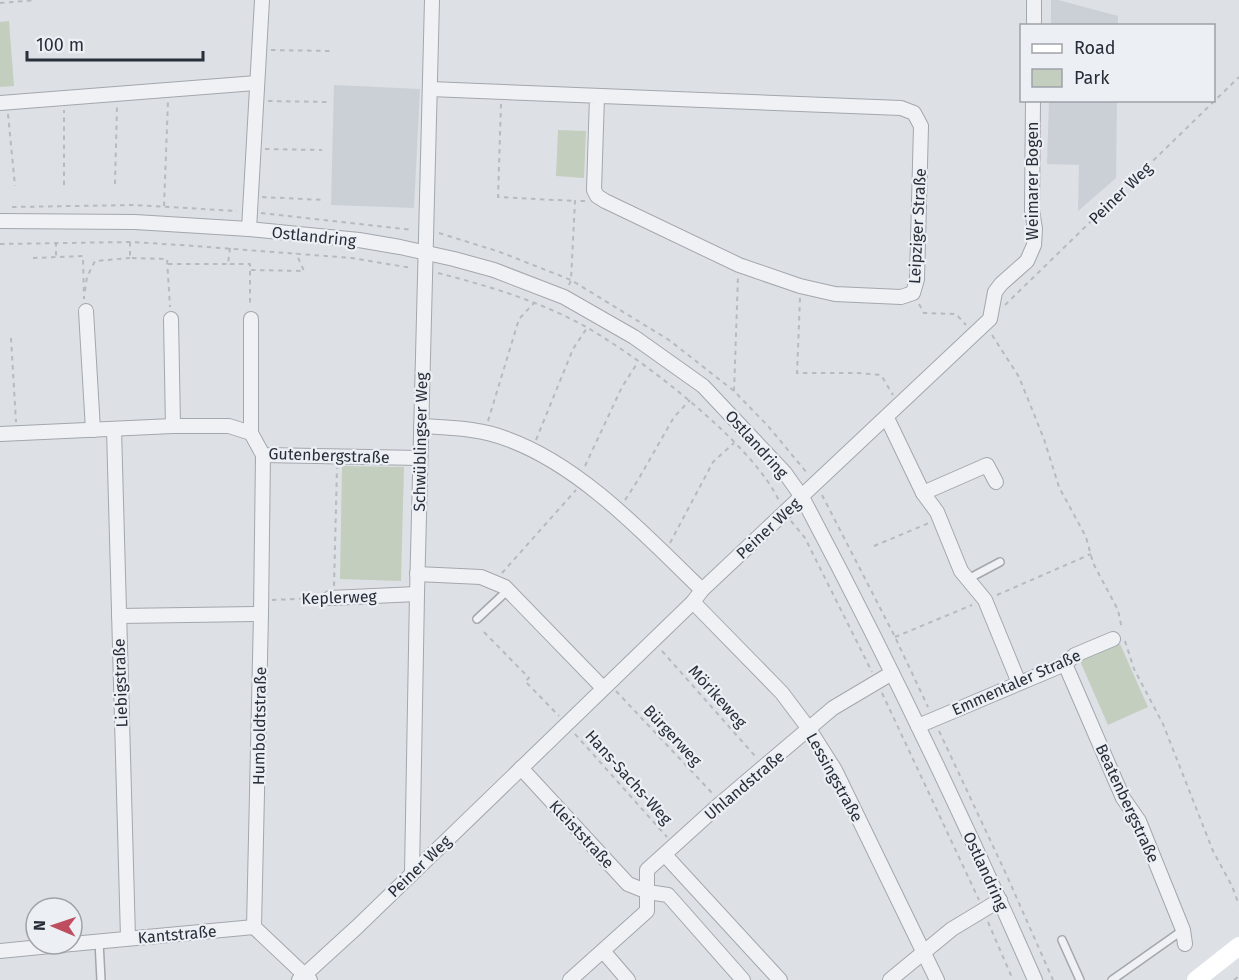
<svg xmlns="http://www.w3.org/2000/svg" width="1239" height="980" font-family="'Fira Sans',sans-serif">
<rect width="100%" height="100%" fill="#dde0e5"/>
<!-- built -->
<g fill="#cbd0d6">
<polygon points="1051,0 1058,0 1118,16 1118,25 1051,25"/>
<polygon points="334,85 420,89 414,208 331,205"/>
<polygon points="1049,101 1117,101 1116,178 1078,211 1079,165 1047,164"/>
</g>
<!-- green -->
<g fill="#c3cebf">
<polygon points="9,21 14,86 0,87 0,22"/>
<polygon points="558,130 586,131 584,178 556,176"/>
<polygon points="342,466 404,467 401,581 340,579"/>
<polygon points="1120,644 1148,707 1108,725 1080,661"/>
</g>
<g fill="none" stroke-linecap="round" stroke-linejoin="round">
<defs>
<g id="lane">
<polyline points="968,579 1000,562"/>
<polyline points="477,619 508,590"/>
<polyline points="1062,940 1080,980"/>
<polyline points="99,941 101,980"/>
<polyline points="1112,980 1183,930"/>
</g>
<g id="street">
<polyline points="1034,26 1034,2"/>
<polyline points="430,89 901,108 914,113 921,126 917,279 913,293 901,297 835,294 800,286 739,265 605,201 597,196 594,190 597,96"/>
<polyline points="0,103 257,83"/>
<path d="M0,221L135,222L249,229L359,240L400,247L454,259L494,270L564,297L634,337L703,386L785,473L802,497C886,655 963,816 1035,980"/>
<polyline points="249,229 262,0"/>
<polyline points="86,311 93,430"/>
<polyline points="171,319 173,426"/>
<polyline points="887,418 923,493 937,512 961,571 985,600 1019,683"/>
<path d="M421,426C450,428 480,428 507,439C582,466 646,536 702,590"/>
<polyline points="114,429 128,938"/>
<polyline points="251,433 251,319"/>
<polyline points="0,434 173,426 229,426 251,433 263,455 420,458"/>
<polyline points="263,455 261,614 254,927 310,980"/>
<polyline points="923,493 987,465 996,482"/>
<polyline points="417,574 481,577 505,587 603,688"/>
<polyline points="330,598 417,594"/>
<polyline points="693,602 782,693 809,729 835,770 937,980"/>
<polyline points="119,616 261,614"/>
<polyline points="1065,664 1123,798 1139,821 1183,930 1185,944"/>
<polyline points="918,726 1065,664 1075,655 1113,639"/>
<polyline points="521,768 628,884 648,892 668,895 743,980"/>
<polyline points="665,855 780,980"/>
<polyline points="412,873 417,594 432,0"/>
<polyline points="72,944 254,927"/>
<polyline points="0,951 71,944"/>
<polyline points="603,951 628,980"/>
<polyline points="299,980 357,927 693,602 702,590 990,319 995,292 1001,284 1027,261 1034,245 1035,229 1032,210 1033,100"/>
<polyline points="570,980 647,911 647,870 721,803 833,708 892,673"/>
<polyline points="890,980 952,929 1000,900"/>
</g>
</defs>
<!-- lane casing -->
<use href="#lane" stroke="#a3a7ae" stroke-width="10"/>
<!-- street casing -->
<use href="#street" stroke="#a3a7ae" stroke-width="16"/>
<!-- path -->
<g stroke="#b7bbc0" stroke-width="2" stroke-dasharray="4.5 4.5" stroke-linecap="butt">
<polyline points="0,3 36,0"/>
<polyline points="271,50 330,51"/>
<polyline points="268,101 327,102"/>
<polyline points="501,104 498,197 575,201"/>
<polyline points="8,114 15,186"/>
<polyline points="265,149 322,150"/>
<polyline points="115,184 117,106"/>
<polyline points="64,185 64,110"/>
<polyline points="262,197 324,200"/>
<polyline points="164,206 168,101"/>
<polyline points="12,207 135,205 237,211"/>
<polyline points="261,213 413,230"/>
<polyline points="439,233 500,252 571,280 669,340 734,391 768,426 807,473"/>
<polyline points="56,242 56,257"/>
<polyline points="130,242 130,258 167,259 170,307"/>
<polyline points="0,244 130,242 181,245 352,258 412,268"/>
<polyline points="230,248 228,264 250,264 250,307"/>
<polyline points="33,258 83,256 84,299"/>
<polyline points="168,264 228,264"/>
<polyline points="251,270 304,271 296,253"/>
<path d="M438,273C489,286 542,302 588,328C635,356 679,390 719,427C739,446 768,476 779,501"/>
<polyline points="569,285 571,280 575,201 587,201"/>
<polyline points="85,291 87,277 95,261 130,258"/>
<polyline points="800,298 797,373 858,373 881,375 893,395"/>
<polyline points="919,304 924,313 956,314 966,325"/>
<polyline points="1005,305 1239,77"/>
<polyline points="992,335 1019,377 1044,439 1059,487 1086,537 1093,563 1118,610 1122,629"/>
<polyline points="11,338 16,422"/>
<polyline points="734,391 738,277"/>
<polyline points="488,421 519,319 534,303"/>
<polyline points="536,440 573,349 587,328"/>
<polyline points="585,466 622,387 638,362"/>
<polyline points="822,495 895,637 928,707"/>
<polyline points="625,500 638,480 674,417 690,400"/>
<polyline points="791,521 805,538 872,672"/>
<polyline points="670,543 713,462 734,443"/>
<polyline points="874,546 929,523"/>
<polyline points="502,573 576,490"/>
<polyline points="334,586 337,468"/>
<polyline points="997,595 1091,554"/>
<polyline points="272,600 318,598"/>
<polyline points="484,632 529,678 525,681 559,716"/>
<polyline points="895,637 972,605"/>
<polyline points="1125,641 1134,669 1163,724 1213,851 1232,886 1239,905"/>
<polyline points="662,651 755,756"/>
<polyline points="616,691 713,794"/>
<polyline points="882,693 979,900"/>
<polyline points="939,731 1007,876 1053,980"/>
<polyline points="575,734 667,837"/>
<polyline points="988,922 1013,980"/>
<polyline points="1234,980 1239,976"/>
</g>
<!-- lane -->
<use href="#lane" stroke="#eff1f4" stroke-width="7"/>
<!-- street -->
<use href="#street" stroke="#eff1f4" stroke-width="14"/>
<!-- secondary -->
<polyline stroke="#fff" stroke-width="18" points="1196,980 1239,946"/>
</g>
<g text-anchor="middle" stroke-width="4.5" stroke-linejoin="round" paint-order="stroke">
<!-- street labels -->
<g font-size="16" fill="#282f3a" stroke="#eceff3">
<text transform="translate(1032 181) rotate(-90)" y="6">Weimarer Bogen</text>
<text transform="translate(1120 193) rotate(-44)" y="6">Peiner Weg</text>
<text transform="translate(917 226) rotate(-87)" y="6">Leipziger Straße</text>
<text transform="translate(314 236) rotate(6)" y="6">Ostlandring</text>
<text transform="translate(420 442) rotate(-89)" y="6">Schwüblingser Weg</text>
<text transform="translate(757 444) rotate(48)" y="6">Ostlandring</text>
<text transform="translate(329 455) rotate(2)" y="6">Gutenbergstraße</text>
<text transform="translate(768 528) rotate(-43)" y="6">Peiner Weg</text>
<text transform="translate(339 597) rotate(-2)" y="6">Keplerweg</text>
<text transform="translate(1016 682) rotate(-24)" y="6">Emmentaler Straße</text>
<text transform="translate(120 683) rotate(-92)" y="6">Liebigstraße</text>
<text transform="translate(718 696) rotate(48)" y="6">Mörikeweg</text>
<text transform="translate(259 726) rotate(-89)" y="6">Humboldtstraße</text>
<text transform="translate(673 735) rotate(47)" y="6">Bürgerweg</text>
<text transform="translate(629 777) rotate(48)" y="6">Hans-Sachs-Weg</text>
<text transform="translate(835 777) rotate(61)" y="6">Lessingstraße</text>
<text transform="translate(744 785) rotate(-40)" y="6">Uhlandstraße</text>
<text transform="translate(1128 803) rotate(65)" y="6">Beatenbergstraße</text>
<text transform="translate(582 834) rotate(47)" y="6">Kleiststraße</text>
<text transform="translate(419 866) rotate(-44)" y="6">Peiner Weg</text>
<text transform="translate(986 871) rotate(65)" y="6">Ostlandring</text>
<text transform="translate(177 934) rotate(-5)" y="6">Kantstraße</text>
</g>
</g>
<!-- legend -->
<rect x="1020" y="24" width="195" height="78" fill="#eceff3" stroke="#9ea2a9" stroke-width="1.5"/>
<rect x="1032" y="44" width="30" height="9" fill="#ffffff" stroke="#9ea2a9" stroke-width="1.5"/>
<text x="1074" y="54" font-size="18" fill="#282f3a">Road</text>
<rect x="1032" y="69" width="30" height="18" fill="#c3cebf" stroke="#9ea2a9" stroke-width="1.5"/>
<text x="1074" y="84" font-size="18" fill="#282f3a">Park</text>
<!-- north arrow -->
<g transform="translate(54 926) rotate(272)"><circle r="28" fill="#eceff3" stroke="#9ea2a9" stroke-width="1.5"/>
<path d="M0-4.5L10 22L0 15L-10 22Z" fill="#bf4d60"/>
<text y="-9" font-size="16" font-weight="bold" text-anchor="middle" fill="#282f3a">N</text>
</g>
<!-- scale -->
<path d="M27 51v9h176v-9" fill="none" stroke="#282f3a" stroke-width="3"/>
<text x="36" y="51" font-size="18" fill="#282f3a" stroke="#eceff3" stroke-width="4.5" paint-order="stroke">100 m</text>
</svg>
